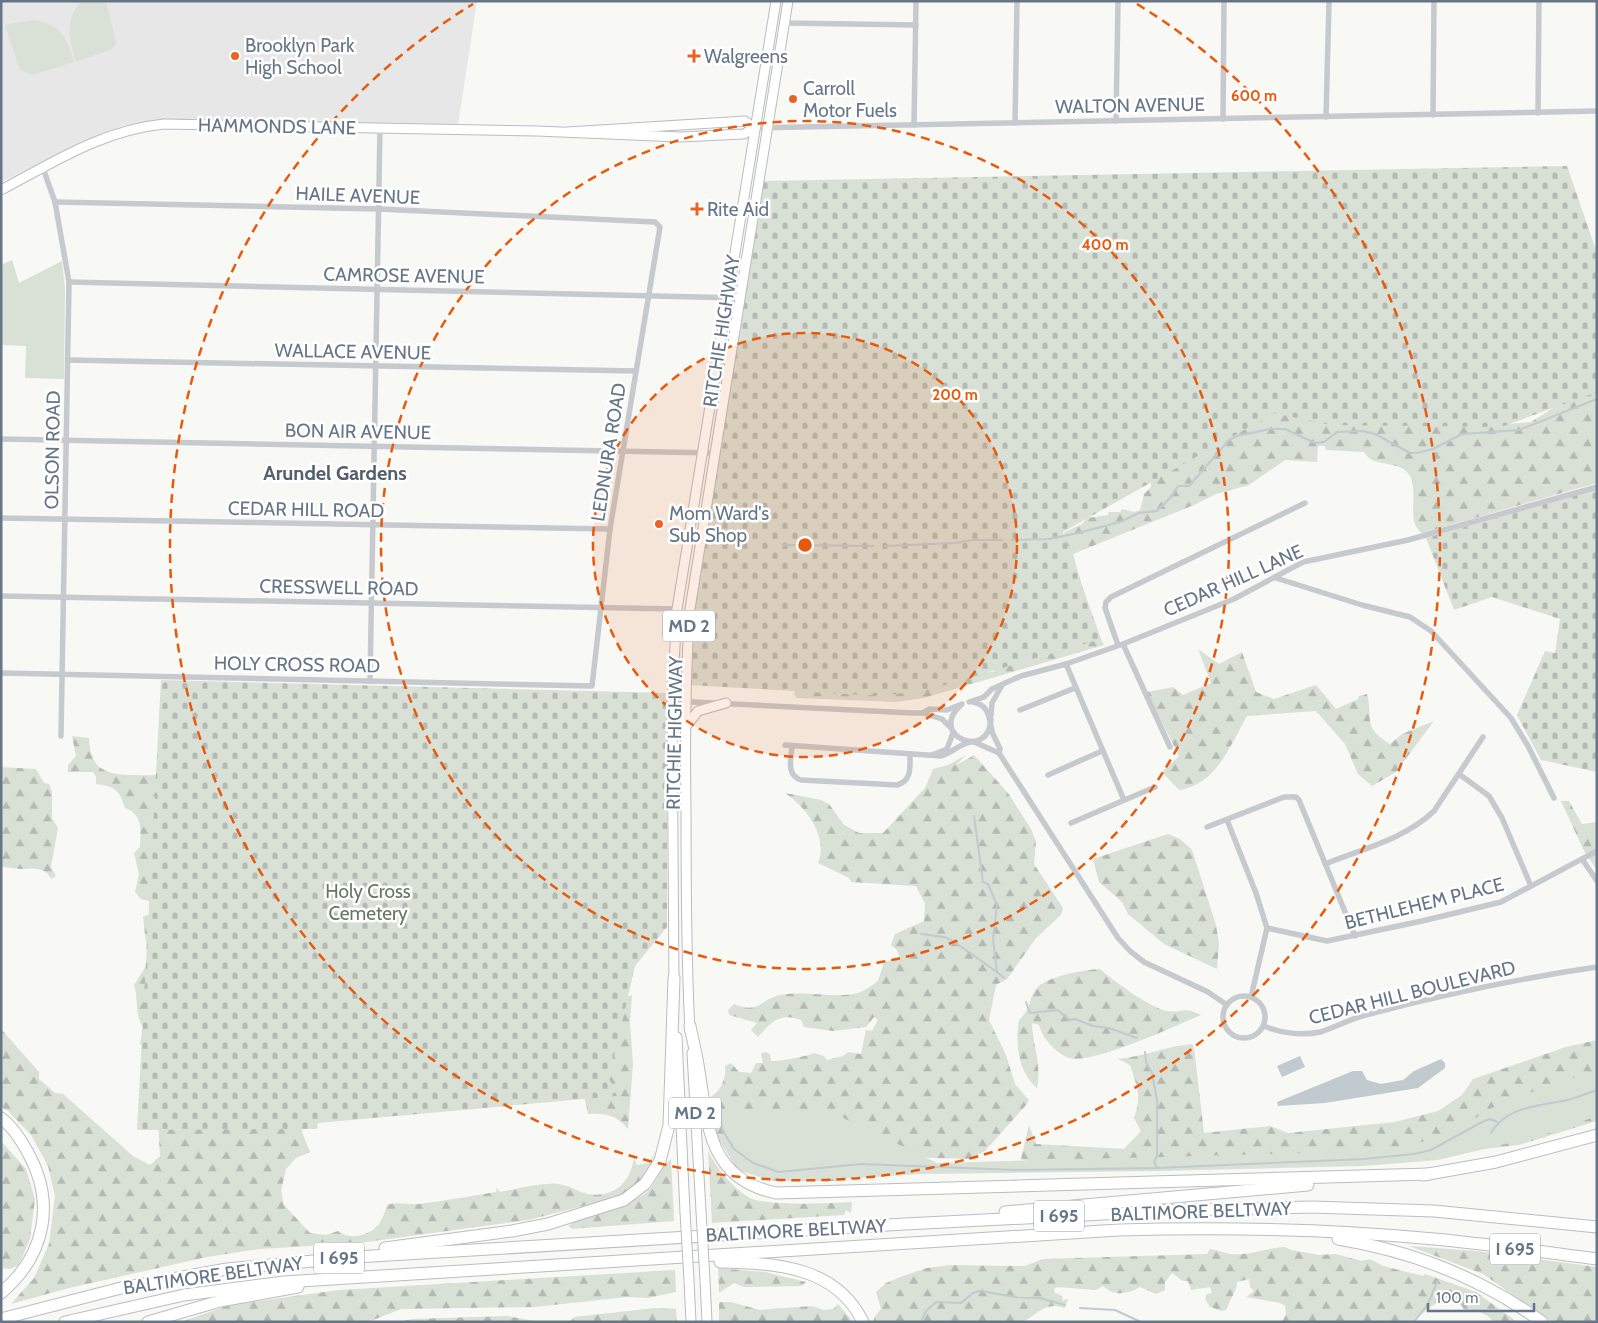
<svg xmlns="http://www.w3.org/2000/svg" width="1598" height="1323" font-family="Cabin,sans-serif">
<defs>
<pattern id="forest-firs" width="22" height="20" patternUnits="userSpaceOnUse" patternTransform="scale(1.25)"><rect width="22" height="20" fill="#d9e0d6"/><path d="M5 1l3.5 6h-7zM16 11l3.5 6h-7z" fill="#b4bab3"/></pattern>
<pattern id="cemetery-stones" width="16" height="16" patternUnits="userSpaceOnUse" patternTransform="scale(1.25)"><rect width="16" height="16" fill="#d9e0d6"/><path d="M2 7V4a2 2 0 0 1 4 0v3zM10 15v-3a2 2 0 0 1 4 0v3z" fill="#b4bab3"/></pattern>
</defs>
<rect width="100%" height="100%" fill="#f8f8f5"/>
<!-- built -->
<polygon fill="#e6e7e6" points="1,1 477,1 458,125 156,120 122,126 103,133 1,182"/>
<!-- forest -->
<g fill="url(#forest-firs)">
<path d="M1597,375V483L1422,533C1406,523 1418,496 1411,478C1404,462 1385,466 1372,460C1369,459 1366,454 1364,452L1326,450L1325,446H1318L1317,462L1285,460L1249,485L1216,494L1194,505L1073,554L1091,619L1104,645L924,698L896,702L796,698L794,694L795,685L993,672L999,667L1065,532L1082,524L1087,518L1108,515L1109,512H1120L1122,509L1134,512L1140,510L1144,494L1151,487V478L1209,399L1497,425L1531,422L1572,396Z"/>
<path d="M1198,649L1219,664L1242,652L1256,692L1274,699L1316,685L1336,709L1358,699L1359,696L1367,694C1374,721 1361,726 1390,744L1402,734L1434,721L1396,772L1372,786L1358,774L1345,744L1316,711L1247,716C1230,746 1216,785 1179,790L1162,772L1179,756L1147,692L1173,687L1183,695L1211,683Z"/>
<path d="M72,736L89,738C90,770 106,775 134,775C144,775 152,776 162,774L624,998L632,995L630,1023L633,1064L628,1129C616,1115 606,1113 588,1114L584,1095L304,1115L302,1132L310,1152L296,1158L286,1169L281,1191L284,1205L310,1233L326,1235L338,1231C351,1242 374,1234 381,1221C384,1216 385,1210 387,1205C397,1201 408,1205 418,1204C444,1201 470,1196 496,1192L497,1188L500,1192C518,1189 540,1182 558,1184C569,1185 578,1192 588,1194C614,1198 630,1183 634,1158L637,1165L648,1163L655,1153L645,1178L621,1196L529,1220L359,1243L260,1249L207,1257L69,1288L11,1304L34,1278L49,1244L55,1196L48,1166L31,1135L8,1111L1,1107V1029L39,1072V1079L55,1093L63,1094L133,1156L150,1165L160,1156L158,1122L143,1045L140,1044L143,1027C134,1014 139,1000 134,985L153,955L147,951L143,917L153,912L149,901L141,899L135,892L139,874L134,853L140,847C141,831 143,814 125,808C120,790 114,786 96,784V776L93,772H68V765L76,756Z"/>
<path d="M966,755L955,766L974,755L1008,793L1031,829L1036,842L1034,864L1063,908L1061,915L1036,938L1007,979L996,985L989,1020L1006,1055L1015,1084L1029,1100L1027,1104L985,1151L970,1159L869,1156L847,1176L846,1181H773L737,1170L713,1129L708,1099C721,1091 726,1081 725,1066L731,1063L739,1072L751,1073L756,1063H763L761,1054L765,1052L770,1054L771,1061C777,1062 809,1056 814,1053L824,1056L827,1060L843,1056L848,1052L861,1054L866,1030L872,1031L878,1020L874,1017L866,1027L833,1031L804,1027L801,1020C780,1012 771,1022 758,1037L751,1030L757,1023L729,1015L728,1010L734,1004C760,1015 761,998 781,995C807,990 833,999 858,993C865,991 872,985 878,981L884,962L900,958L897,950L891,945L895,934L924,921L925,904L916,886L851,882L849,878L818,863C829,837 806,807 785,793L821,800L829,804L844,825L859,833H883L925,788L933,769L948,765Z"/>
<path d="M1,767L36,769L44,783L49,784L52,792V818L58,828L51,867L56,876L51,879C46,867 33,868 22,869C16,869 8,867 1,866Z"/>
<polygon points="1561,801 1569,801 1582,824 1597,822 1597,870 1584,851"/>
<polygon points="1168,834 1180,839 1192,850 1216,925 1219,944 1217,969 1164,944 1128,914 1122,902 1099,882 1093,859"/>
<path d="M1100,969C1112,980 1152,1009 1167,1011C1184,1013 1183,1006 1201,1015C1178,1025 1091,1065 1069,1058C1056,1053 1042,1038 1039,1025L1032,1023C1033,1046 1042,1066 1037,1088C1018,1072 1015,1042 1019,1020C1032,1008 1028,1000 1036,989C1046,976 1085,970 1100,969Z"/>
<path d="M1597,1040V1121L1519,1145L1340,1165L1029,1162L1021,1159L1029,1125L1036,1144L1124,1149L1141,1131L1134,1118C1142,1096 1137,1086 1130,1065L1118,1059C1143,1057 1167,1046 1192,1044L1194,1048L1204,1133L1270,1126L1288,1133L1395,1122L1438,1111L1462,1095L1473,1079L1566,1047Z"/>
<polygon points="1,1141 26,1169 35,1199 30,1239 19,1265 10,1269 1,1268"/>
<path d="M708,1151C717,1169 731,1186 748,1197C764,1207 832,1203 852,1202L851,1213L846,1210L844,1215L712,1223Z"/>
<path d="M671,1159L674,1221L572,1229L568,1226L574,1222C593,1215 627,1206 643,1195C656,1187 659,1168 671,1159Z"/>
<polygon points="1409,1246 1477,1251 1597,1267 1597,1322 1552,1322 1483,1274"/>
<path d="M1285,1247L1291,1250L1319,1255L1336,1254L1362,1261L1370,1259L1383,1266L1423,1276L1425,1274L1476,1292L1517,1322H1493C1486,1311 1476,1311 1464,1310L1462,1306L1450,1298H1442L1412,1322H1282L1286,1315L1285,1306L1280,1303L1246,1297L1254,1291L1250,1287L1249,1279L1237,1282C1237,1292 1229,1299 1227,1309L1222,1311L1210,1307L1205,1299L1207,1294L1212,1293L1210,1287L1191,1290L1188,1281H1183L1172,1273L1165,1282V1290L1156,1294L1140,1287C1128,1294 1114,1297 1103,1286L1096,1290L1058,1287L1054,1289L1055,1293L1062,1296L1063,1301L1068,1298L1065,1308C1044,1301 1040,1314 1022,1322H874V1318L881,1309L876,1292L886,1283L903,1276L927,1268L950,1265L1025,1266L1043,1259L1207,1254L1210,1249C1217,1250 1224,1253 1230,1254C1246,1256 1267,1248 1285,1247Z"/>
<polygon points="718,1268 765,1272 806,1282 802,1286 744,1287 734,1283 719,1293"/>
<polygon points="675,1270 676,1292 648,1298 627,1297 535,1307 401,1309 368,1322 181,1322 229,1305 339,1290"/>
<polygon points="719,1302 731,1302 760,1310 812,1306 824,1310 833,1309 838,1304 853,1322 719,1322"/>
<polygon points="655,1308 676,1309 677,1322 570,1322 574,1317"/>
<polygon points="507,1316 540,1322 399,1322 413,1319"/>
</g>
<!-- cemetery -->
<g fill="url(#cemetery-stones)">
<polygon points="1567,166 1597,253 1597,392 1501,427 1331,425 1274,413 1063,532 1101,639 931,689 889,695 864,695 690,685 694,610 764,181"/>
<polygon points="1597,489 1597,772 1541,760 1517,715 1545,651 1555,653 1560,619 1492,597 1454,610 1426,538"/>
<polygon points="161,680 667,693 667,927 635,966 609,1078 617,1096 318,1123 317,1129 137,1130"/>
</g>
<!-- park -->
<g fill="#d9e0d6">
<path d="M82,1H106L116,43L112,49L76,62C69,40 64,19 82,1Z"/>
<path d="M33,20C61,24 66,37 74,62L32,75L20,70L5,25Z"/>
<polygon points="12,260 19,283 62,261 65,289 64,379 25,378 26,346 1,345 1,265"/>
<polygon points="1597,1070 1597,1116 1543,1135 1438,1160 1364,1166 1159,1171 922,1174 806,1181 757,1176 735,1164 729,1110 835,1114 937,1163 1308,1153 1406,1146 1448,1135 1500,1103"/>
</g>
<!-- water -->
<g fill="#c0cacf">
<polygon points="1300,1056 1305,1067 1282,1077 1277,1066"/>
<polygon points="1441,1059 1445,1063 1445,1068 1418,1088 1325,1103 1278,1106 1277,1102 1353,1071 1362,1071 1367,1080 1381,1084 1403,1080 1414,1071"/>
</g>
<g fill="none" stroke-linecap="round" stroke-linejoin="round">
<!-- stream -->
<g stroke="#c0cacf" stroke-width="2">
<polyline points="1012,540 1049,539 1078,533 1120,522 1139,513 1157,511 1172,496 1178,486 1189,486 1229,440 1237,436 1270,429 1285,429 1315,443 1324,442 1337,432 1363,431 1375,434 1410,453 1417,453 1433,449 1462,434 1519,430 1597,399"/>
<polyline points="783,545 873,546"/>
<polyline points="885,546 955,543 972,540 1002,540"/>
<polyline points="974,816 983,882 988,884 997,905 993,939 997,972 1004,978"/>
<polyline points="921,934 944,937 953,941 997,972"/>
<polyline points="1026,1002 1030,1013 1058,1010 1069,1020 1075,1019 1093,1026 1109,1028 1137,1038"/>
<polyline points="1145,1052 1146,1062 1152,1073 1157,1100 1157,1156 1154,1162 1157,1168"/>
<polyline points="717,1108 723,1131 734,1149 753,1163 779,1172 861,1164 1017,1170 1157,1168 1364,1159 1414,1154 1431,1150 1482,1122 1490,1119 1497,1122"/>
<path d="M1491,1133C1506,1106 1540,1106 1567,1100C1577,1098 1587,1093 1597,1090"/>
<polyline points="1080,1308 1115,1310 1141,1322"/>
<polyline points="921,1322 926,1311 936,1302 961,1303 973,1293 980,1291 1016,1297 1040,1298 1065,1305"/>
<polyline points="1414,1322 1428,1304 1438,1280"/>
</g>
<defs>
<path id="secondary" d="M1,190C54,162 103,130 164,124L537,131L680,137L744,134L754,128L745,121L567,132"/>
<g id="primary">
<polyline points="687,725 698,711 726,703"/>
<polyline points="674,985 672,701 677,609 776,1"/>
<path d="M690,1031C686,957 686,884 686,810C685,743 685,676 690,609L788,1"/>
<polyline points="677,1037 685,1212"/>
<polyline points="692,1053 701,1211"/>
<polyline points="689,1280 691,1322"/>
<polyline points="705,1280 707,1322"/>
</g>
<g id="highway">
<path d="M690,1026C693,1041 697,1056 699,1071C708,1127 709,1179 776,1193L1429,1174"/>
<path d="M1,1118C13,1127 20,1138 27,1151C56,1202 46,1255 1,1293"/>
<polyline points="1423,1175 1496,1162 1597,1135"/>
<polyline points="1005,1212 1308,1185"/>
<path d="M1338,1239C1412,1251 1481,1278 1542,1322"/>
<polyline points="385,1248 512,1231 548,1224 624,1200 645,1184 660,1161 669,1125 674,978"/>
<path d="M720,1262C775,1263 836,1266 863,1322"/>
<polyline points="1,1319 121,1288 227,1269 356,1257 905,1224 1182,1210 1312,1207 1434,1211 1597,1227"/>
<path d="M65,1322L184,1295L284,1282L1119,1230C1224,1227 1330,1229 1434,1239C1489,1244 1543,1252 1597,1259"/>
<polyline points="148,1322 220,1301 298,1287"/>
</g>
</defs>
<!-- secondary casing -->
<use href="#secondary" stroke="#b8bdc2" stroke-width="11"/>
<!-- primary casing -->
<use href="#primary" stroke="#b9bdc1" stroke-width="11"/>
<!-- highway casing -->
<use href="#highway" stroke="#babdc1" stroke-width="13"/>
<!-- street -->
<g stroke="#c6c9cd" stroke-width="5.5">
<polyline points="784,23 916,25"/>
<polyline points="1538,113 1539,1"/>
<polyline points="1433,115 1434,1"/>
<polyline points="1326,117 1329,1"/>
<polyline points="1223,119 1224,1"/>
<polyline points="1116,121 1118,1"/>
<polyline points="1015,123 1017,1"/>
<polyline points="914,125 916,1"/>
<polyline points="754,128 1597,111"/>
<polyline points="43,168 55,202 69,282 61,736"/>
<polyline points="69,282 740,298"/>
<polyline points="68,360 636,371"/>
<polyline points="1,439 714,453"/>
<polyline points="1,518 610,529"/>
<polyline points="1276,578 1362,605 1410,617 1431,631 1511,718 1528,746 1554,798"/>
<polyline points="1,596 677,609"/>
<polyline points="1123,644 1170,747"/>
<polyline points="1118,645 1105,608 1106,602 1111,597 1305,503"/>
<polyline points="1066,664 1124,800"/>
<polyline points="1,673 592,686 610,529 660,227 655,222 379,209 55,202"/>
<polyline points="370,681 380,128"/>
<polyline points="672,701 913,713 923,713 929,709 947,710 962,704"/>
<polyline points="969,702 984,697 992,689 1021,676 1066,664 1123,644 1234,599 1303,562 1408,540 1597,487"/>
<path d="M973,702C992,706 988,720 993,734C995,739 998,744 1000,749L999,753"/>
<path d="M960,706C928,735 989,762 991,719"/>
<polyline points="1020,710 1075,688"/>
<polyline points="923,713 942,719 951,728"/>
<polyline points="991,715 992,703 1002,685"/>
<polyline points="974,742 999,753 1118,938 1130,951 1144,962 1208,992 1227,1005"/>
<path d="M785,745L941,756C952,753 959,744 971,742"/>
<path d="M792,746C791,759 786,775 801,780L897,785C912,781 910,767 910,754"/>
<polyline points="932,755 947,749 953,733"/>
<polyline points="1459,774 1489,796 1502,818 1531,886"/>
<polyline points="1048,775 1102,751"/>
<polyline points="1227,820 1256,893 1267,928 1251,997"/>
<polyline points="1071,823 1155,787"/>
<polyline points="1207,827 1284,797 1296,797 1299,800 1355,936"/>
<polyline points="1582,859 1597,881"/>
<path d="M1325,864C1362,849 1405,839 1434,811L1483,737"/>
<polyline points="1267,928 1327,941 1422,921 1501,902 1597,851"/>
<circle cx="1244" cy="1017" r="21"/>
<path d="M1264,1026C1280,1033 1302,1036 1320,1032C1334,1028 1348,1020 1362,1016C1437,996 1521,978 1597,967"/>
</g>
<!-- secondary -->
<use href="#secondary" stroke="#fff" stroke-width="9"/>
<!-- primary -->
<use href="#primary" stroke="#fff" stroke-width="9"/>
<!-- highway -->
<use href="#highway" stroke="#fff" stroke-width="11"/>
<defs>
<g id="primary-bridge">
<polyline points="701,1211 705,1280"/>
<polyline points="685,1212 689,1280"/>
</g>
</defs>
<!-- primary-bridge casing -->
<use href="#primary-bridge" stroke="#b9bdc1" stroke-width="11" stroke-linecap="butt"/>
<!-- primary-bridge -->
<use href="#primary-bridge" stroke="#fff" stroke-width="9"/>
</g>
<!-- distance rings -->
<circle cx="805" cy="545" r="212" fill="#e8590c" fill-opacity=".12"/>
<g fill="none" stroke="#e8590c" stroke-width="2.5" stroke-dasharray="9 6">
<circle cx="805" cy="545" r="212"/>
<circle cx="805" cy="545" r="424"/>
<path d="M1137 4A635 635 0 1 1 473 4"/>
</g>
<!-- markers -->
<g fill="#eb6222" stroke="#fff" stroke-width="2">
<circle cx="235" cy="56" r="5"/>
<path d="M691.5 48.5h5v5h5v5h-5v5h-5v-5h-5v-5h5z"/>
<circle cx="793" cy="99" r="5"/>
<path d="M694.5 201.5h5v5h5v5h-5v5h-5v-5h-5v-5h5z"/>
<circle cx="659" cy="524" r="5"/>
</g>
<g text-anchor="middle" stroke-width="5" stroke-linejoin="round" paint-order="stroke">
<!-- shield labels -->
<g fill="#fff" stroke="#949fac" stroke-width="1">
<rect x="663" y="610.5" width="52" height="31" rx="4"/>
<rect x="669" y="1097.5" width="52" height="31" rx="4"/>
<rect x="1034" y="1200.5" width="50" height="31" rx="4"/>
<rect x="1490" y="1233.5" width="50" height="31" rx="4"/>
<rect x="314" y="1242.5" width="50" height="31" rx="4"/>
</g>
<g font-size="18" font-weight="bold" fill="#667688">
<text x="689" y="632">MD 2</text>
<text x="695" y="1119">MD 2</text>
<text x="1059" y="1222">I 695</text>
<text x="1515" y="1255">I 695</text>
<text x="339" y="1264">I 695</text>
</g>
<!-- poi labels -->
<g font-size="19" fill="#667688" stroke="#fff" text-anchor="start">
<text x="245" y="52">Brooklyn Park<tspan x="245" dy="22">High School</tspan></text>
<text x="704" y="63">Walgreens</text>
<text x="803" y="95">Carroll<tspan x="803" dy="22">Motor Fuels</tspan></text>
<text x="707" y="216">Rite Aid</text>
<text x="669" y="520">Mom Ward's<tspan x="669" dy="22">Sub Shop</tspan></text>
</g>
<!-- street labels -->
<g font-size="19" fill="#667688" stroke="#fff">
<text transform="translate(1130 105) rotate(-1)" y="7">WALTON AVENUE</text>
<text transform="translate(277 126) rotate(1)" y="7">HAMMONDS LANE</text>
<text transform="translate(358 195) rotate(2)" y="7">HAILE AVENUE</text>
<text transform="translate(404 275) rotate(1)" y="7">CAMROSE AVENUE</text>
<text transform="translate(721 331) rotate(-81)" y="7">RITCHIE HIGHWAY</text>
<text transform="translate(353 351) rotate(1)" y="7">WALLACE AVENUE</text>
<text transform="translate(358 431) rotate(1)" y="7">BON AIR AVENUE</text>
<text transform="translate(52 450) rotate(-89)" y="7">OLSON ROAD</text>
<text transform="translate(608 452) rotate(-81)" y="7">LEDNURA ROAD</text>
<text transform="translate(306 509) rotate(1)" y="7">CEDAR HILL ROAD</text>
<text transform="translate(1233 580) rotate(-24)" y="7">CEDAR HILL LANE</text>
<text transform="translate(339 587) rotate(1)" y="7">CRESSWELL ROAD</text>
<text transform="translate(297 664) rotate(1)" y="7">HOLY CROSS ROAD</text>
<text transform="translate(674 733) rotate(-89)" y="7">RITCHIE HIGHWAY</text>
<text transform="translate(1424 903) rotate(-14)" y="7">BETHLEHEM PLACE</text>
<text transform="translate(1412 992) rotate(-14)" y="7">CEDAR HILL BOULEVARD</text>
<text transform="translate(1201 1211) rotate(-2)" y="7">BALTIMORE BELTWAY</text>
<text transform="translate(796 1230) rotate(-3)" y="7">BALTIMORE BELTWAY</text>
<text transform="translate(213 1275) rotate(-8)" y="7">BALTIMORE BELTWAY</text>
</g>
<!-- park labels -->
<g font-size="19" fill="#647961" stroke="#fff">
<text x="368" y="898">Holy Cross<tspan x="368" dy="22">Cemetery</tspan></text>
</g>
<!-- neighbourhood labels -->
<g font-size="20" font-weight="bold" fill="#545f6c" stroke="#fff">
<text x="335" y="480">Arundel Gardens</text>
</g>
</g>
<circle cx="805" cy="545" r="8" fill="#e8590c" stroke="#fff" stroke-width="2.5"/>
<g font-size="15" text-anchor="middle" font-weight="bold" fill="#e8590c" stroke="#fff" stroke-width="5" stroke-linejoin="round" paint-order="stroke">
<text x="1254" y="101">600 m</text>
<text x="1105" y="250">400 m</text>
<text x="955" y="400">200 m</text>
</g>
<!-- border -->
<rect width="1598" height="1323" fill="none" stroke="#667688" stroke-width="5"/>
<!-- scale -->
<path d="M1428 1303v8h106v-8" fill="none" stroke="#667688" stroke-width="2.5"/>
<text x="1436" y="1303" font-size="15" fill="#667688" stroke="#ffffff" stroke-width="4" paint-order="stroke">100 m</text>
</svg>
